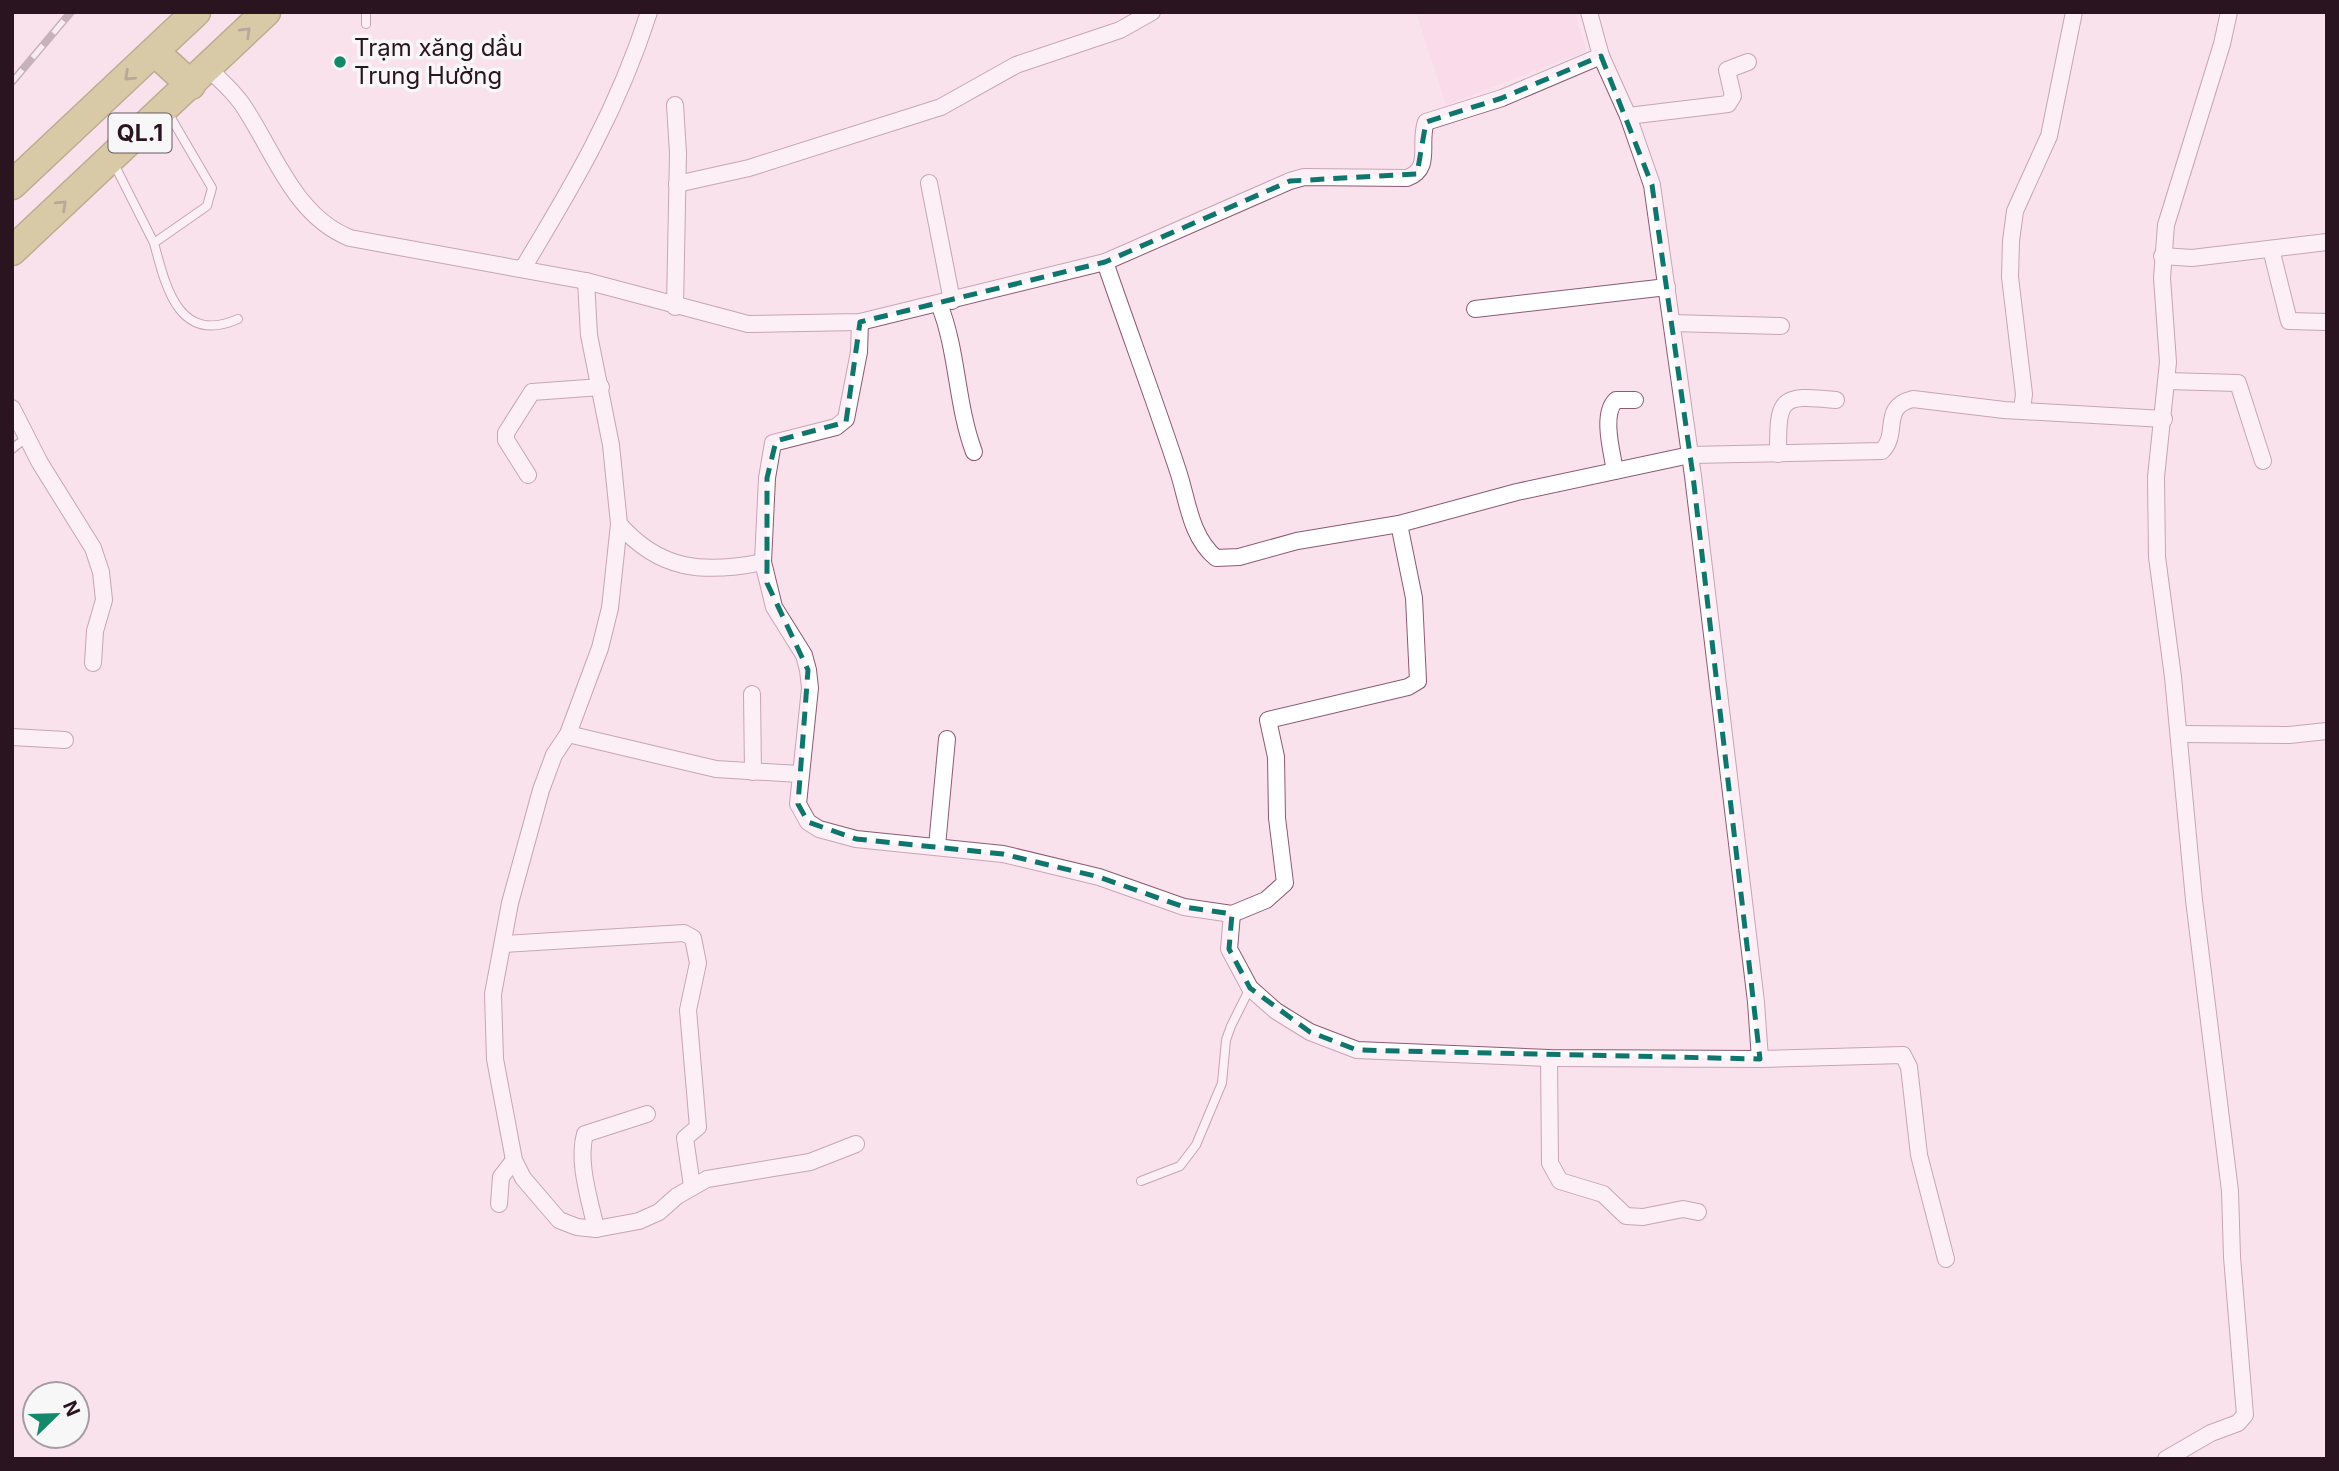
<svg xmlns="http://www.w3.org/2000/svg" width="2339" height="1471" font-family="Inter,sans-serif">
<rect width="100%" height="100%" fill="#fae2ed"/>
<!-- built -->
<polygon fill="#fad2e4" points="1416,12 1575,12 1586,51 1446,105"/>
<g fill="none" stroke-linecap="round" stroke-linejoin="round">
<defs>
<g id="service">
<polyline points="366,12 366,24"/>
<polyline points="113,162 154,243 207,206 212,188 167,111"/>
<path d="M154,243C166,288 179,345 238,319"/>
<polyline points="12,449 27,437"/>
<polyline points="1141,1181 1180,1166 1196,1145 1222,1083 1226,1040 1231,1026 1250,988"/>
</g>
<g id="minor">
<polyline points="1601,56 1628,116 1652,185 1693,476 1756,1002 1760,1059"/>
<path d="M208,68C220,80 232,90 242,104C274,151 294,216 350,238L586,281L748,324L860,322L1105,262L1290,181L1304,177L1407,178C1433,169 1418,143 1426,122L1502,98L1601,56L1589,12"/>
<polyline points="1628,116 1728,104 1733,96 1727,70 1748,62"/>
<polyline points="929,183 952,301"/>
<polyline points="677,184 749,168 941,107 1016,65 1120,30 1152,12"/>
<polyline points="2271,249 2289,321 2327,322"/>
<polyline points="2162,256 2192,258 2327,242"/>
<path d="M1105,262C1129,332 1155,401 1178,471C1188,501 1190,536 1216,558L1239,557L1297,541L1399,524L1517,492L1690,455L1882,451C1900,433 1880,407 1913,399L2004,410L2164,419"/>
<path d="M523,268C575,182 618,109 649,12"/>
<polyline points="586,281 589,335 611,445 619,524 610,608 600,648 568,734 554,755 541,790 510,903 493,994 495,1059 514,1160 523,1178 559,1220 577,1227 596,1229 639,1221 659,1212 677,1196 707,1179 810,1162 856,1144"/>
<path d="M939,304C958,351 956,404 974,452"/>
<polyline points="675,307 678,153 675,105"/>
<polyline points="1475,309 1667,287"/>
<polyline points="860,322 859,352 846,419 836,427 773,443 767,478 763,562 774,607 804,655 808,670 810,688 798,804 808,822 819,829 856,839 1003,854 1099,877 1184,907 1232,914 1266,900 1285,883 1277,818 1276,757 1268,720 1408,687 1418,681 1414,598 1399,524"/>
<polyline points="1672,323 1781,326"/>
<polyline points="2167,381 2238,383 2263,461"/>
<polyline points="12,408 40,463 93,548 101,572 104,600 95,631 93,663"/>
<polyline points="2022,410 2024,394 2010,277 2011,241 2015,211 2049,136 2074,12"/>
<path d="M1778,454C1778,398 1779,394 1836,400"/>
<path d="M1615,471C1612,452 1601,414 1616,400H1635"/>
<polyline points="528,475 506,440 506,433 532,392 601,387"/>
<path d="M619,524C660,571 704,574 763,562"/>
<polyline points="752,694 753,772"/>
<polyline points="568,734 716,769 799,774"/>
<polyline points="2179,734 2289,735 2327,731"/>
<polyline points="12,737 65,740"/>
<polyline points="937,846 947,739"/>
<polyline points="1232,914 1229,949 1250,988 1276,1011 1310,1032 1357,1050 1549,1058 1760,1059 1903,1055 1909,1067 1919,1155 1946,1259"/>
<polyline points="503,944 684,933 693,938 698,963 688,1010 698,1127 685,1138 692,1186"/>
<polyline points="1549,1058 1550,1163 1560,1181 1603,1194 1626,1216 1643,1217 1683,1209 1698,1212"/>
<polyline points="499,1204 501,1177 514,1160"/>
<path d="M596,1229C590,1200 577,1163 585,1134L647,1114"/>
<polyline points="2166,1459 2211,1433 2238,1423 2245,1415 2232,1257 2230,1191 2194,900 2173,677 2157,557 2156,477 2168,362 2162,278 2166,225 2222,44 2229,12"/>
</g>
<g id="trunk">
<polyline points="155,52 191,85"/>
<polyline points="12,185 196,12"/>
<polyline points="12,251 266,12"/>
</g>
</defs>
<!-- service casing -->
<use href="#service" stroke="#8c5973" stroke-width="10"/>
<!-- minor casing -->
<use href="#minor" stroke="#8c5973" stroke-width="18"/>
<!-- trunk casing -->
<use href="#trunk" stroke="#736b24" stroke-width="31"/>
<!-- service -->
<use href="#service" stroke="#fff" stroke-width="8"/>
<!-- minor -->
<use href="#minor" stroke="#fff" stroke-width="16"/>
<!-- trunk -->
<use href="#trunk" stroke="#afae52" stroke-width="28"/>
<defs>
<polyline id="rail" points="12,82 71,12"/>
</defs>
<!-- rail casing -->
<use href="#rail" stroke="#8b7580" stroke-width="8"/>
<!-- rail -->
<use href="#rail" stroke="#f7f7f7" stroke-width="5" stroke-dasharray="16" stroke-linecap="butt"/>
</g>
<!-- one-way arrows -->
<defs><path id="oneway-chevron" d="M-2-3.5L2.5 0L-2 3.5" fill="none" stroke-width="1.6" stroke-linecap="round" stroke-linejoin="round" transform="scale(1.75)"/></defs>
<g stroke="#6c6138">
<use href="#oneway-chevron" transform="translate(246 32) rotate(-44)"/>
<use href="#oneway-chevron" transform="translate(129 76) rotate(137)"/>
<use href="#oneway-chevron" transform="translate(62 205) rotate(-43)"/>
</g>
<!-- marked area -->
<path d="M0 0H2339V1471H0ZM1601,56L1652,185L1693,476L1760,1059L1357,1050L1310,1032L1250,988L1229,949L1232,914L1184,907L1099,877L1003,854L856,839L808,822L798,804L808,670L767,583V478L776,441L846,422L860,322L1105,262L1290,181L1417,174L1426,122L1502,98Z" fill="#fae2ed" fill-opacity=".55" fill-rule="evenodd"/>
<path fill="none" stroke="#0f766e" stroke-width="5" stroke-dasharray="14 9" stroke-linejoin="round" d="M1601,56L1652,185L1693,476L1760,1059L1357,1050L1310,1032L1250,988L1229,949L1232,914L1184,907L1099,877L1003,854L856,839L808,822L798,804L808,670L767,583V478L776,441L846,422L860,322L1105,262L1290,181L1417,174L1426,122L1502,98Z"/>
<!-- markers -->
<circle fill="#14896a" stroke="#f7f7f7" stroke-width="2.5" cx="340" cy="62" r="7"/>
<g text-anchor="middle" stroke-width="7" stroke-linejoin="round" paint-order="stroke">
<!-- shield labels -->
<rect fill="#f7f7f7" stroke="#675860" stroke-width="2" x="108.5" y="113.5" width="63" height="39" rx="5"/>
<g font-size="23" font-weight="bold" fill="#29141f">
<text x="140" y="141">QL.1</text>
</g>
<!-- poi labels -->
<g font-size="24" fill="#29141f" stroke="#f7f7f7" text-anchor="start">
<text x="354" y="56">Trạm xăng dầu<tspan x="354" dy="28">Trung Hường</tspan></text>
</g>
</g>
<!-- border -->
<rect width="2339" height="1471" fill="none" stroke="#29141f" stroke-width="28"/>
<!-- north arrow -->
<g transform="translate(56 1415) rotate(67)"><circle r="33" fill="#f7f7f7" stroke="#a59ca1" stroke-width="2"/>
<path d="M0-5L12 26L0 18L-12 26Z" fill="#14896a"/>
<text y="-10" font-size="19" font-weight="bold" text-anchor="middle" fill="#29141f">N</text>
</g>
</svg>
